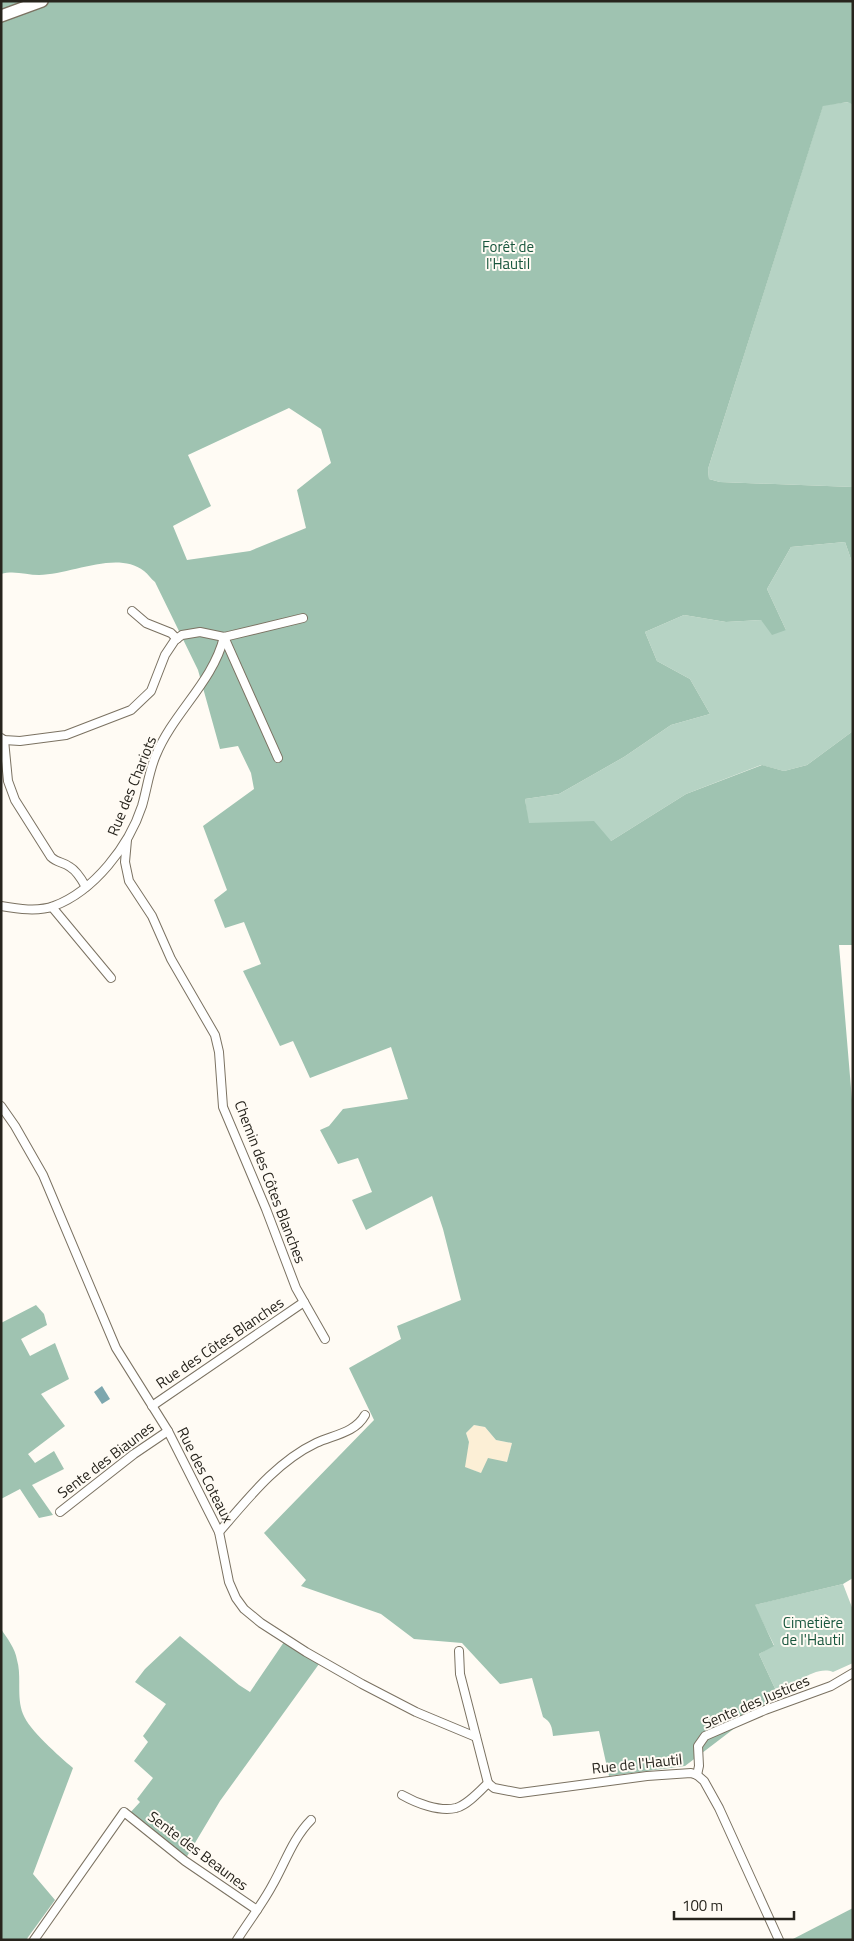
<svg xmlns="http://www.w3.org/2000/svg" width="854" height="1941" font-family="'Titillium Web',sans-serif">
<rect width="100%" height="100%" fill="#fffbf4"/>
<!-- built -->
<polygon fill="#fcefd6" points="474,1425 485,1427 496,1440 512,1443 507,1462 481,1473 464,1467 469,1442 466,1433"/>
<!-- green -->
<g fill="#b6d3c4">
<polygon points="849,102 853,105 853,487 720,482 709,479 708,469 823,105"/>
<polygon points="845,542 853,565 853,731 807,765 784,771 761,765 686,794 611,841 555,823 528,823 525,799 559,794 624,757 671,725 710,714 690,679 657,661 645,632 684,615 726,622 761,620 786,630 767,589 791,547"/>
<path d="M843,1584L853,1610V1663L833,1672C815,1665 793,1686 778,1695L759,1654L774,1645L754,1605Z"/>
</g>
<!-- forest -->
<g fill="#9fc3b1" fill-rule="evenodd">
<path d="M1,1H853V105L848,102L823,106L708,469L709,479L720,482L853,487V565L845,542L791,547L767,589L786,630L772,635L761,620L726,622L684,615L645,632L657,661L690,679L710,714L671,725L624,757L559,794L525,799L529,823L594,821L611,841L686,794L762,765L784,771L807,765L853,731V945H839L853,1112V1578L843,1584L755,1605L774,1646L759,1654L778,1695L685,1766L609,1776L599,1731L553,1736C552,1727 551,1722 543,1717L532,1678L500,1684L462,1643L414,1639L381,1614L301,1586L306,1580L264,1533L374,1420L349,1368L401,1339L397,1326L461,1300L443,1229L432,1196L366,1230L352,1200L372,1192L358,1158L338,1164L320,1130L329,1126L343,1109L408,1099L391,1047L310,1078L293,1041L280,1046L243,971L261,964L244,922L225,928L214,900L227,890L203,826L254,789L251,773L238,746L220,749L198,670L155,582C151,579 148,574 144,571C116,550 71,575 39,575C27,575 14,570 1,574ZM289,408L321,429L331,463L297,490L306,528L250,551L187,560L173,526L211,506L188,455ZM474,1425L485,1427L496,1440L512,1443L507,1462L488,1458L481,1473L465,1467L469,1442L466,1433Z"/>
<polygon points="36,1305 44,1314 47,1325 21,1339 30,1356 55,1343 69,1379 41,1394 65,1426 28,1454 35,1463 54,1451 64,1469 32,1485 53,1515 39,1518 20,1489 1,1499 1,1323"/>
<path d="M1,1629C7,1638 15,1648 17,1660C22,1677 16,1696 23,1714C29,1730 59,1756 73,1768L33,1874L55,1900L26,1940H1Z"/>
<polygon points="180,1636 239,1685 250,1692 284,1642 319,1664 220,1801 186,1858 129,1814 140,1802 137,1799 153,1778 134,1761 148,1742 143,1736 166,1704 135,1682 145,1669"/>
<polygon points="853,1908 853,1940 791,1940"/>
</g>
<!-- water -->
<polygon fill="#7da7ae" points="102,1386 110,1399 102,1404 94,1392"/>
<g fill="none" stroke-linecap="round" stroke-linejoin="round">
<defs>
<g id="street">
<polyline points="132,611 146,623 171,633 177,639"/>
<polyline points="224,637 278,758"/>
<polyline points="1,738 4,740 20,741 66,735 131,710 151,691 165,655 175,640 182,635 200,632 224,637 303,618"/>
<path d="M4,740L8,781L15,800L51,857C57,863 64,862 70,867C77,871 82,880 86,887"/>
<polyline points="127,840 125,862 129,881 152,916 171,959 215,1035 219,1052 223,1107 266,1209 296,1288 325,1339"/>
<path d="M1,906C18,909 38,912 54,906C94,891 129,846 142,806C147,789 149,771 156,755C173,713 213,682 224,637"/>
<polyline points="52,907 111,978"/>
<polyline points="1,1106 15,1126 43,1175 116,1348 168,1431 219,1532 229,1582 236,1598 244,1609 261,1623 306,1652 362,1684 416,1712 476,1737"/>
<polyline points="152,1406 304,1302"/>
<polyline points="60,1512 134,1454 168,1431"/>
<path d="M219,1532C247,1500 276,1462 316,1443C333,1435 355,1433 365,1415"/>
<polyline points="459,1651 460,1674 488,1783"/>
<polyline points="697,1775 699,1766 698,1746 705,1736 765,1710 831,1686 853,1673"/>
<polyline points="488,1783 494,1788 520,1793 647,1776 691,1773 697,1775 704,1781 719,1808 779,1940"/>
<path d="M402,1795C416,1803 439,1812 456,1808C467,1805 479,1792 488,1783"/>
<polyline points="34,1940 124,1812 185,1861 257,1910"/>
<path d="M237,1940C249,1921 263,1903 273,1884C285,1863 293,1838 311,1820"/>
</g>
<polyline id="secondary" points="1,16 42,1"/>
</defs>
<!-- street casing -->
<use href="#street" stroke="#7b7262" stroke-width="10"/>
<!-- secondary casing -->
<use href="#secondary" stroke="#7b7262" stroke-width="14"/>
<!-- street -->
<use href="#street" stroke="#fff" stroke-width="8"/>
<!-- secondary -->
<use href="#secondary" stroke="#fff" stroke-width="11"/>
</g>
<g text-anchor="middle" stroke-width="4" stroke-linejoin="round" paint-order="stroke">
<!-- park labels -->
<g font-size="15" fill="#18563d" stroke="#fffbf4">
<text x="508" y="252">Forêt de<tspan x="508" dy="17">l'Hautil</tspan></text>
<text x="813" y="1628">Cimetière<tspan x="813" dy="17">de l'Hautil</tspan></text>
</g>
<!-- street labels -->
<g font-size="15" fill="#27241d" stroke="#fffbf4">
<text transform="translate(132 786) rotate(-68)" y="5">Rue des Chariots</text>
<text transform="translate(270 1182) rotate(69)" y="5">Chemin des Côtes Blanches</text>
<text transform="translate(220 1343) rotate(-34)" y="5">Rue des Côtes Blanches</text>
<text transform="translate(106 1460) rotate(-37)" y="5">Sente des Biaunes</text>
<text transform="translate(205 1475) rotate(63)" y="5">Rue des Coteaux</text>
<text transform="translate(756 1702) rotate(-23)" y="5">Sente des Justices</text>
<text transform="translate(637 1764) rotate(-6)" y="5">Rue de l'Hautil</text>
<text transform="translate(198 1851) rotate(37)" y="5">Sente des Beaunes</text>
</g>
</g>
<!-- border -->
<rect width="854" height="1941" fill="none" stroke="#27241d" stroke-width="5"/>
<!-- scale -->
<path d="M674 1911v8h120v-8" fill="none" stroke="#27241d" stroke-width="2.5"/>
<text x="682" y="1911" font-size="15" fill="#27241d" stroke="#fffbf4" stroke-width="4" paint-order="stroke">100 m</text>
</svg>
